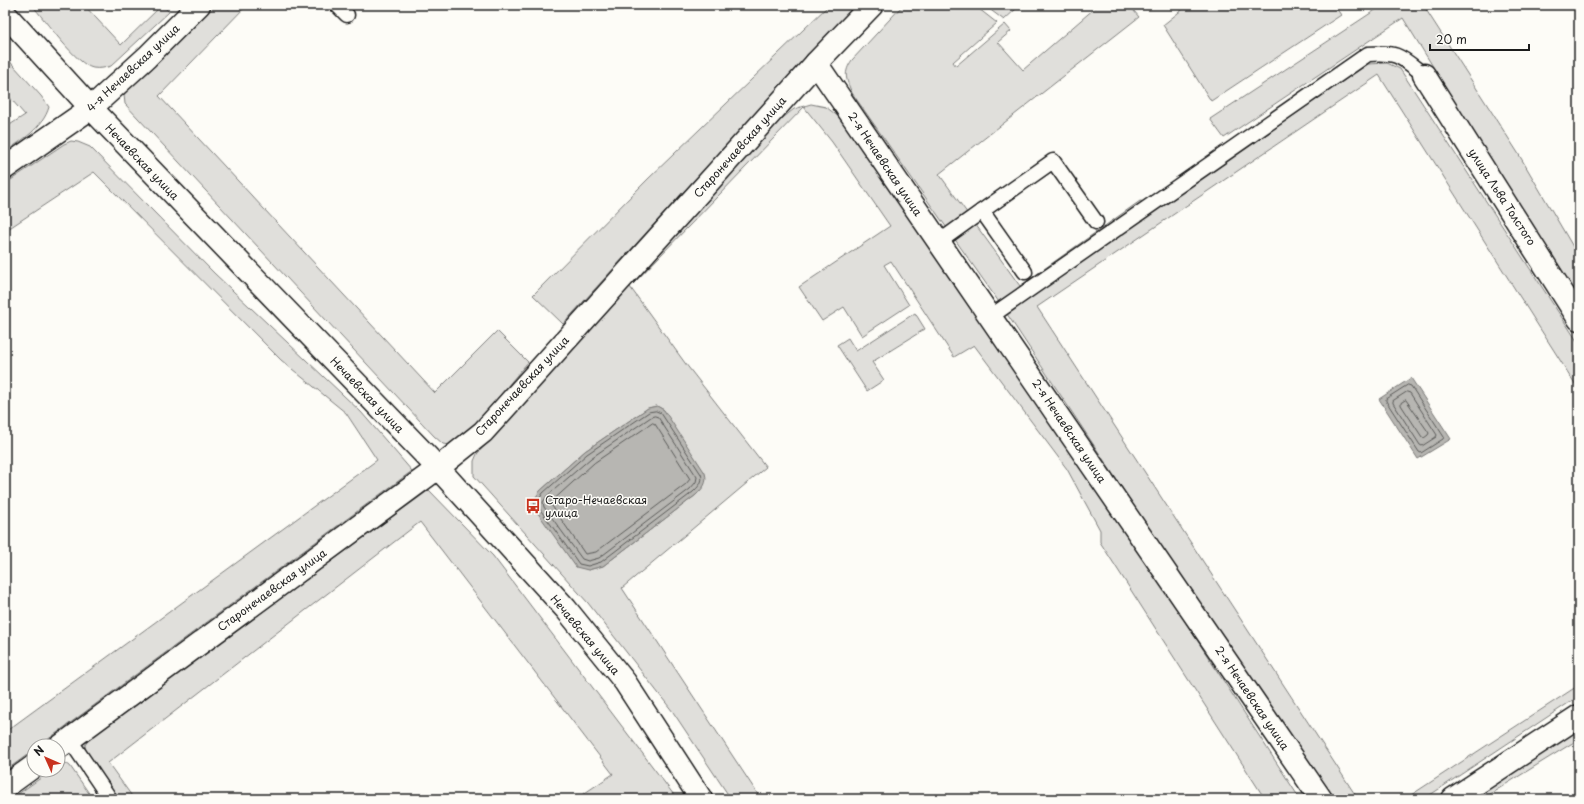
<svg xmlns="http://www.w3.org/2000/svg" width="1584" height="804" font-family="'Playpen Sans',sans-serif">
<rect width="100%" height="100%" fill="#fdfcf7"/>
<filter id="ink" filterUnits="userSpaceOnUse"><feTurbulence type="fractalNoise" baseFrequency=".025" numOctaves="2"/><feDisplacementMap in="SourceGraphic" scale="8" xChannelSelector="R" yChannelSelector="G"/><feConvolveMatrix kernelMatrix="1 2 1 2 8 2 1 2 1" color-interpolation-filters="sRGB"/></filter>
<g filter="url(#ink)">
<!-- green -->
<g fill="#e0dfdb" stroke="#7e7e7c" fill-rule="evenodd">
<path d="M32,5H84L121,45L162,5L169,12L111,66C105,68 99,69 93,68C77,65 44,19 32,5Z"/>
<polygon points="208,5 247,5 159,96 435,393 497,331 528,362 473,427 449,445 443,444 434,436 125,104 124,95 126,91"/>
<polygon points="829,5 861,5 697,177 563,324 533,295 648,179"/>
<path d="M903,5H974L997,23L953,62L956,66L1005,24L1011,31L998,42L1023,70L1095,8L1093,5H1129L1139,17L939,174L1020,286L1140,201L1164,205L1368,64L1387,63L1400,69L1579,344V390L1379,75L1037,307L1358,799H1333L1197,601L1001,305L852,93C846,79 843,73 852,60Z"/>
<polygon points="984,5 1014,5 1017,8 1004,20"/>
<polygon points="1188,5 1334,5 1341,15 1211,101 1163,25"/>
<polygon points="1383,5 1423,5 1518,153 1579,257 1579,303 1403,18 1224,138 1210,119"/>
<path d="M5,56L41,96L49,107C43,128 22,140 5,152V128L25,115L5,92Z"/>
<path d="M811,104L826,107L839,117L907,210L1087,470L1300,799H1265L1100,542V530L1067,469L974,345L954,357L891,261L884,265L909,305L862,336L844,307L822,321L799,287L890,226L832,142L804,107L630,287L685,363L766,467L622,588L761,799H731L673,712L588,603L474,476V461L477,454L591,326L779,121L794,109ZM657,406L664,410L696,495L603,566L588,570L540,491L585,451L648,408Z"/>
<polygon points="71,141 78,142 90,147 214,273 361,412 412,471 39,746 34,746 34,750 5,771 5,732 377,460 346,413 281,360 94,172 5,231 5,184 64,144"/>
<polygon points="915,313 925,329 872,362 884,380 867,391 837,345 848,338 856,351"/>
<polygon points="429,490 493,556 677,799 576,799 613,774 420,522 108,763 134,799 118,799 86,752 85,745 89,739"/>
<polygon points="1579,685 1579,696 1424,799 1405,799"/>
<polygon points="1579,729 1579,739 1482,799 1470,799"/>
<polygon points="66,763 70,766 93,799 11,799 52,770 58,770 58,766"/>
</g>
<!-- water -->
<g fill="#b7b6b2" stroke="#797876">
<polygon points="1411,378 1451,439 1418,459 1379,399"/>
<path d="M657,406L664,410L705,473C708,483 703,488 696,495L603,566L588,570L576,567L535,509L534,500L540,491L585,451L648,408Z"/>
</g>
<g fill="none" stroke-linecap="round" stroke-linejoin="round">
<!-- shore -->
<g stroke="#5a5a58" stroke-width="1">
<polygon points="1408,385 1411,386 1444,437 1443,439 1421,453 1419,452 1386,401 1386,399"/>
<polygon points="1407,392 1410,393 1437,435 1436,437 1422,446 1420,445 1393,403 1393,401"/>
<polygon points="1406,400 1429,433 1428,435 1424,438 1422,437 1401,405 1401,403"/>
<path d="M656,411L661,413L701,474C704,482 698,487 693,492L601,562L588,566L579,564L539,508L538,501L543,493L587,454L649,412Z"/>
<polygon points="655,416 658,417 697,477 696,482 690,489 599,558 588,561 582,559 544,507 543,502 547,496 591,458 651,417"/>
<polygon points="653,423 655,424 690,479 686,484 596,552 585,554 550,503 594,463"/>
</g>
<defs>
<g id="service">
<polyline points="337,5 347,15"/>
<polyline points="982,211 1053,161 1096,222"/>
<polyline points="939,242 982,211 1025,272"/>
<path d="M990,317L1368,54C1399,51 1402,58 1424,75"/>
<polyline points="70,740 110,799"/>
</g>
<g id="minor">
<polyline points="816,63 1321,799"/>
<polyline points="1424,75 1579,319"/>
<polyline points="5,168 91,108 147,57 199,5"/>
<polyline points="58,748 438,468 483,432 816,63 872,5"/>
<polyline points="5,787 34,766"/>
<polyline points="1453,799 1579,716"/>
</g>
<polyline id="tertiary" points="5,14 91,108 438,468 566,609 625,682 701,799"/>
</defs>
<!-- service casing -->
<use href="#service" stroke="#1c1c1c" stroke-width="17"/>
<!-- minor casing -->
<use href="#minor" stroke="#1c1c1c" stroke-width="25"/>
<!-- tertiary casing -->
<use href="#tertiary" stroke="#1c1c1c" stroke-width="25"/>
<!-- service -->
<use href="#service" stroke="#fdfcf7" stroke-width="14"/>
<!-- minor -->
<use href="#minor" stroke="#fdfcf7" stroke-width="22"/>
<!-- tertiary -->
<use href="#tertiary" stroke="#fdfcf7" stroke-width="22"/>
</g>
</g>
<!-- icons -->
<defs>
<symbol id="bus-bare" viewBox="-9 -9 18 18"><path d="M-5-6H5V4H4V6H2V4H-2V6H-4V4H-5ZM-3.5-4V0h7V-4ZM-3.5 1.2v1.5H-2V1.2ZM2 1.2v1.5H3.5V1.2Z" fill="#c8321e" stroke="#fdfcf7" stroke-width="2.5" paint-order="stroke"/></symbol>
</defs>
<g fill-rule="evenodd">
<use href="#bus-bare" x="522" y="495" width="22" height="22"/>
</g>
<g text-anchor="middle" stroke-width="3" stroke-linejoin="round" paint-order="stroke">
<!-- street labels -->
<g font-size="11" fill="#1c1c1c" stroke="#fdfcf7">
<text transform="translate(133 68) rotate(-43)" y="4">4-я Нечаевская улица</text>
<text transform="translate(740 147) rotate(-48)" y="4">Старонечаевская улица</text>
<text transform="translate(142 162) rotate(46)" y="4">Нечаевская улица</text>
<text transform="translate(885 164) rotate(56)" y="4">2-я Нечаевская улица</text>
<text transform="translate(1502 197) rotate(57)" y="4">улица Льва Толстого</text>
<text transform="translate(522 386) rotate(-47)" y="4">Старонечаевская улица</text>
<text transform="translate(367 395) rotate(46)" y="4">Нечаевская улица</text>
<text transform="translate(1069 431) rotate(56)" y="4">2-я Нечаевская улица</text>
<text transform="translate(272 590) rotate(-36)" y="4">Старонечаевская улица</text>
<text transform="translate(585 635) rotate(50)" y="4">Нечаевская улица</text>
<text transform="translate(1252 698) rotate(56)" y="4">2-я Нечаевская улица</text>
</g>
<!-- poi labels -->
<g font-size="11" fill="#1c1c1c" stroke="#fdfcf7" text-anchor="start">
<text x="545" y="504">Старо-Нечаевская<tspan x="545" dy="13">улица</tspan></text>
</g>
</g>
<!-- margin -->
<rect width="1584" height="804" fill="none" stroke="#fdfcf7" stroke-width="20"/>
<rect x="10" y="10" width="1564" height="784" fill="none" stroke="#1c1c1c" stroke-width="1.5" filter="url(#ink)"/>
<!-- north arrow -->
<g transform="translate(46 758) rotate(315)"><circle r="19" fill="#fdfcf7" stroke="#a3a29f"/>
<path d="M0-3L7 15L0 10L-7 15Z" fill="#c8321e"/>
<text y="-6" font-size="11" font-weight="bold" text-anchor="middle" fill="#1c1c1c">N</text>
</g>
<!-- scale -->
<path d="M1430 44v6h99v-6" fill="none" stroke="#1c1c1c" stroke-width="2"/>
<text x="1436" y="44" font-size="12" fill="#1c1c1c" stroke="#fdfcf7" stroke-width="3" paint-order="stroke">20 m</text>
</svg>
